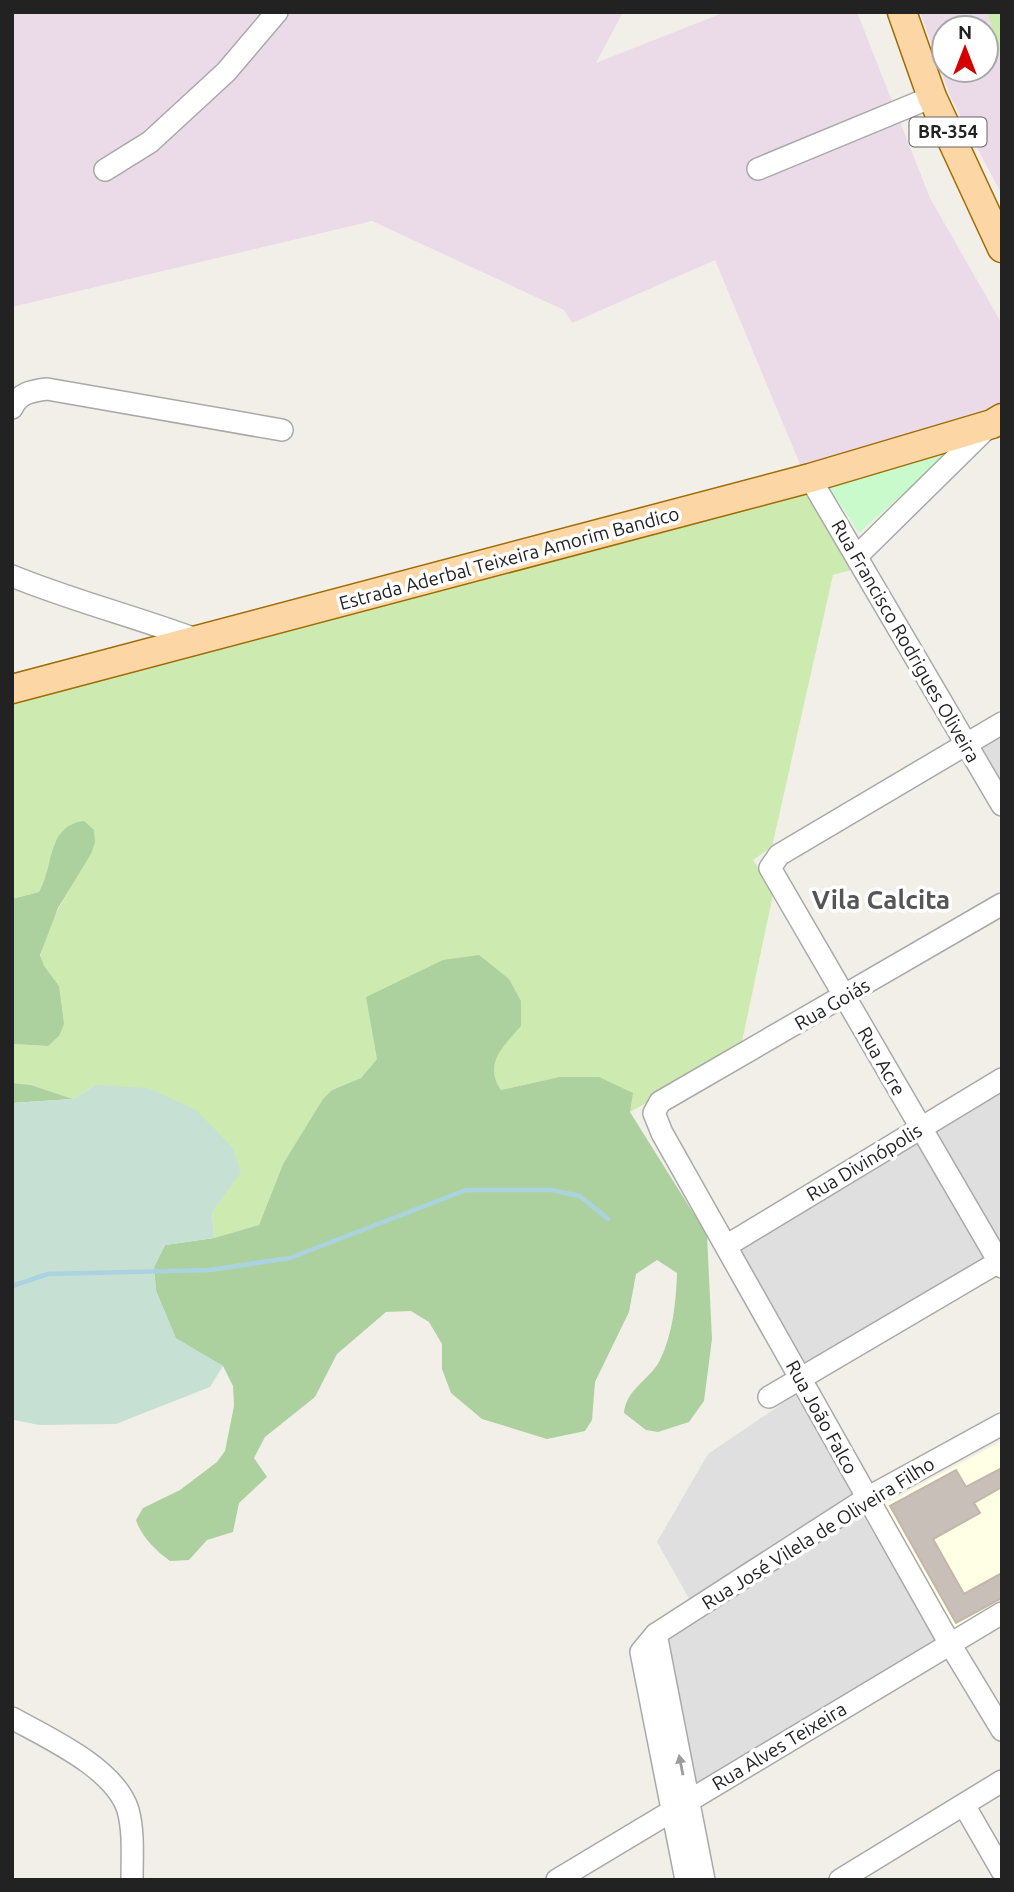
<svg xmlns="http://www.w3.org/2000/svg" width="1014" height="1892" font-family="Ubuntu,sans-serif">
<rect width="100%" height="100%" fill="#f2efe9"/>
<!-- residential -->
<g fill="#e0dfdf">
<polygon points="1002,732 1002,797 973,749"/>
<polygon points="1002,1086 1002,1248 928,1130"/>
<polygon points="920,1136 992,1256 802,1368 730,1248"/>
<polygon points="795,1395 860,1495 691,1602 657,1542 708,1454"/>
<polygon points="861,1512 940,1644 694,1791 664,1636"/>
</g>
<!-- industrial -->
<g fill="#ebdbe8" fill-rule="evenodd">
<polygon points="12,12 623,12 596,63 725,12 857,12 930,198 1002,324 1002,410 802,469 715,260 572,323 564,310 372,221 12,307"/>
<path d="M920,12H987L1002,60V195L951,98ZM944,28H986V70H944Z"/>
</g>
<!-- education -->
<path fill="#ffffe5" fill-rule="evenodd" d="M1002,1441V1468L984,1478L993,1492L1002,1487V1573L964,1594L941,1552L923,1562L956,1623L1002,1598V1604L953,1633L883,1505ZM955,1470L980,1513L914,1549L890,1506Z"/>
<!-- grass -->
<g fill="#cdebb0">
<polygon points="987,12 1002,12 1002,60"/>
<path d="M807,489L854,569L833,575L772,847L753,860L774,890L740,1051L630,1112L559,1077L501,1090C483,1063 503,1046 521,1026L377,1059L361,1078L332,1090L283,1164L259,1225L214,1238L212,1212L241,1171L95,1085L73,1099L31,1085L12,1083V1044L48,1046L59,987C53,978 43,969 41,959C37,939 79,873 91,854L55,842L46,880L39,892L12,899V704Z"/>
</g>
<!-- forest -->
<g fill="#add19e">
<path d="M84,821L94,830L95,842L91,854L58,908L40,955L44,966L59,986L64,1024L59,1036L48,1046L12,1044V899L39,892C55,865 46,826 84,821Z"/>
<path d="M479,955L509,979L521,1001V1026C504,1046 483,1063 501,1090L559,1077H599L633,1093L630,1112L707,1235L712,1339L704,1401L689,1422L658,1432L646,1430L624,1413C626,1389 650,1380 660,1360C673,1333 676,1302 677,1273L657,1260L636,1274L629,1312L595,1382L592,1420L585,1431L547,1439L482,1419L451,1393L442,1369V1344L429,1322L411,1311L386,1312L337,1354L315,1397L265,1437L254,1458L267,1477L239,1503L233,1532L207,1540L189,1560L170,1561C156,1551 141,1536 136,1520L143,1508L180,1490L217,1462L225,1451L234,1406L233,1386L223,1366L176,1339L156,1291L154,1267L165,1245L214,1238L259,1225L283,1164L323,1099L332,1090L361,1078L377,1059L366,997L443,960Z"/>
<polygon points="12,1083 31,1085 73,1099 12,1103"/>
</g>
<!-- wetland -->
<polygon fill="#c6e0d4" points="95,1085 148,1088 196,1110 233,1148 241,1172 212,1212 214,1238 165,1245 154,1267 156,1291 176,1338 223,1366 210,1387 116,1424 39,1425 14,1420 12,1420 12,1103 73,1099"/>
<!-- park -->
<polygon fill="#c8facc" points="964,439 859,533 826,482"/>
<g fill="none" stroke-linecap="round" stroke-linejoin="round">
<!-- stream -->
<polyline stroke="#aad3df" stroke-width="4.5" points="12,1286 48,1274 210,1270 290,1258 466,1190 551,1190 580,1196 608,1219"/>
</g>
<!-- building -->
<polygon fill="#c7bfb8" stroke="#c4b6ab" stroke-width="2" points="1002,1468 1002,1487 974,1503 980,1513 933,1539 964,1594 1002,1573 1002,1598 956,1623 890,1506 956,1470 966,1487"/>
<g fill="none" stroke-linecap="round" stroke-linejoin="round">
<defs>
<g id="minor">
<polyline points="758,169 932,97"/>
<polyline points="105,170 150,142 226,72 277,12"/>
<path d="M12,408C19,393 31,391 47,389L282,430"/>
<polyline points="810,478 1002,805"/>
<polyline points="857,556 990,425"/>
<path d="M12,576C73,601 137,617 198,640"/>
<polyline points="1002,723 779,855 770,868 1002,1267"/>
<polyline points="1002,904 660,1102 654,1113 662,1133 950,1644 1002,1730"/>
<polyline points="726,1246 1002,1079"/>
<polyline points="769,1397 1002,1260"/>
<polyline points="656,1634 704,1880"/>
<path d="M12,1718C48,1738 115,1768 128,1810C134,1832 132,1857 132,1880"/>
<polyline points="964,1805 1002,1871"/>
<polyline points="557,1880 1002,1613"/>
<polyline points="686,1880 641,1652 656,1634 867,1498 1002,1424"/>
<polyline points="840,1880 1002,1781"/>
</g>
<g id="major">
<polyline points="902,12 932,97 1002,248"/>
<polyline points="12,689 810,478 992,424 1002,418"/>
</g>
</defs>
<!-- minor casing -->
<use href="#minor" stroke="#a9a9a9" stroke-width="24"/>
<!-- major casing -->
<use href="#major" stroke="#a06b00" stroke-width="31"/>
<!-- minor -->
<use href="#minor" stroke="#fff" stroke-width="21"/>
<!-- major -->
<use href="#major" stroke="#fcd6a4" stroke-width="28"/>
</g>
<!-- one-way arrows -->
<defs><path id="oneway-solid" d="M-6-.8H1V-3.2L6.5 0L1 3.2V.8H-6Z" transform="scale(1.75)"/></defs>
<use fill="#9c9c9c" href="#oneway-solid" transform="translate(681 1765) rotate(-101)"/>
<g text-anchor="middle" stroke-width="7" stroke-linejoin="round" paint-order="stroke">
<!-- shield labels -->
<rect fill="#fff" stroke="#646464" stroke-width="2" x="909.5" y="117.5" width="77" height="29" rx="5"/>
<g font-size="18" font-weight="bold" fill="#222">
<text x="948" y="138">BR-354</text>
</g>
<!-- street labels -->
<g font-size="19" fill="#222" stroke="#fff">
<text transform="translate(509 558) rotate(-15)" y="7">Estrada Aderbal Teixeira Amorim Bandico</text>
<text transform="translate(906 641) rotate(60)" y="7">Rua Francisco Rodrigues Oliveira</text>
<text transform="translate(832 1004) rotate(-30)" y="7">Rua Goiás</text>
<text transform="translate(882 1061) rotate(60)" y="7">Rua Acre</text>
<text transform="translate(864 1162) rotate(-31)" y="7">Rua Divinópolis</text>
<text transform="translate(822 1417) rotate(61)" y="7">Rua João Falco</text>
<text transform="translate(818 1533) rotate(-32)" y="7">Rua José Vilela de Oliveira Filho</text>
<text transform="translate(779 1746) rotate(-31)" y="7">Rua Alves Teixeira</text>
</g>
<!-- district labels -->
<g font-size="26" font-weight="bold" fill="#555" stroke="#fff">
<text x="881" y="909">Vila Calcita</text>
</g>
</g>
<!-- border -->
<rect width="1014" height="1892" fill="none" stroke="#222222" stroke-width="28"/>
<!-- north arrow -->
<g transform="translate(965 49)"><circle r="33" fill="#ffffff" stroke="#a7a7a7" stroke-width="2"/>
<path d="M0-5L12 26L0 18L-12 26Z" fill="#d40000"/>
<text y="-10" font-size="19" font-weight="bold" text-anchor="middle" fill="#222222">N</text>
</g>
</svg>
